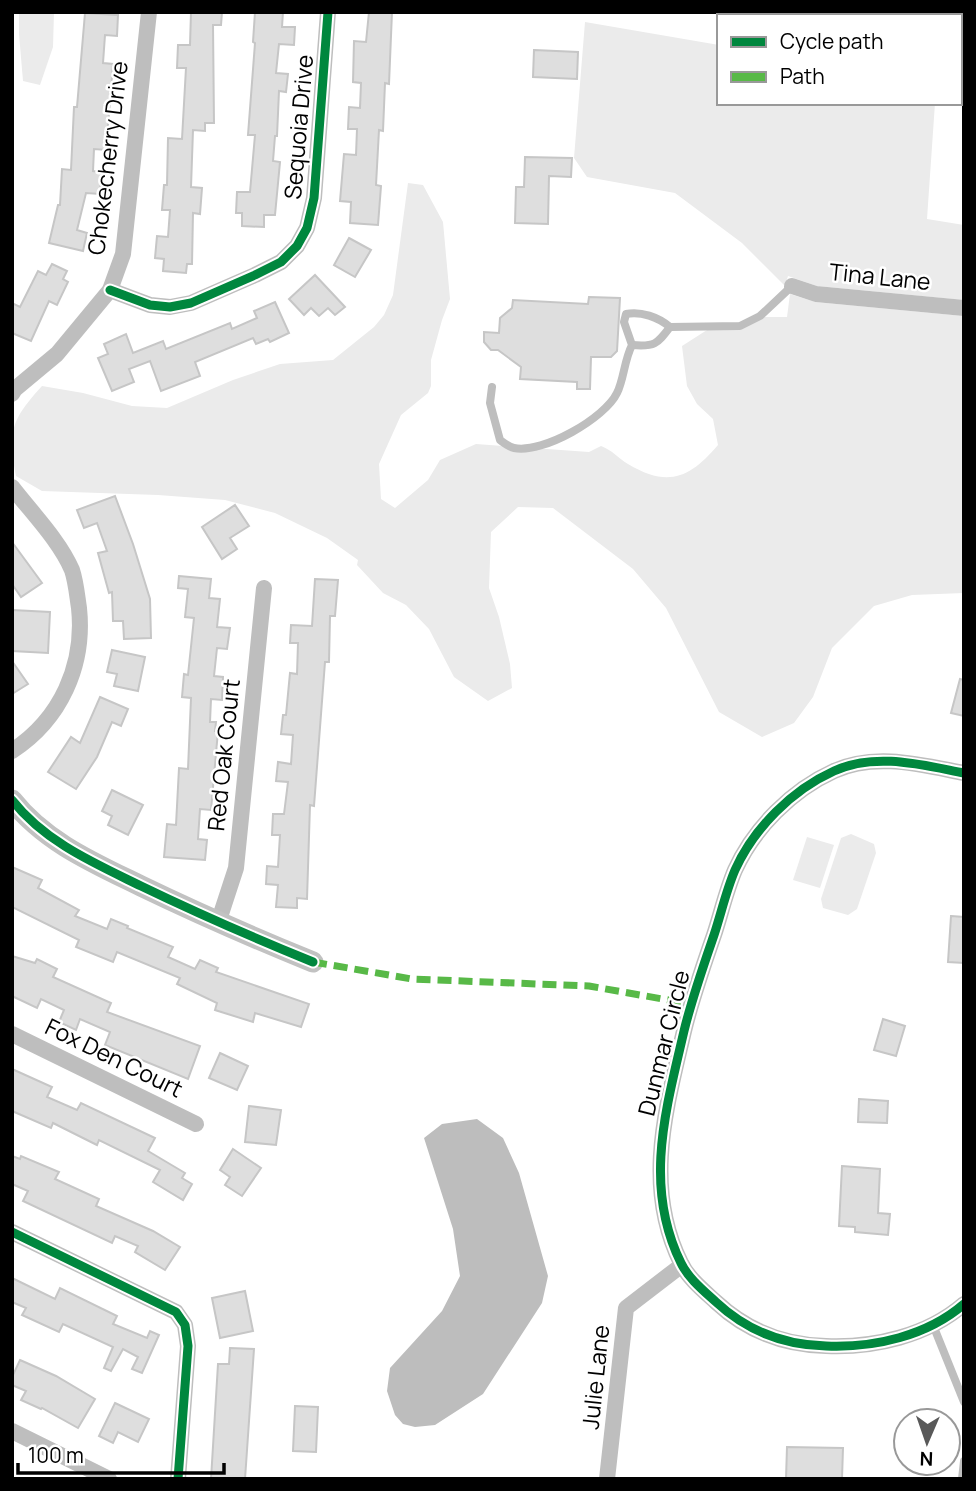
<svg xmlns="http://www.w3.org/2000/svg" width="976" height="1491" font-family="Manrope,sans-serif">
<rect width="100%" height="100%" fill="#fff"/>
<!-- green -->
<g fill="#ebebeb">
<polygon points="19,12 54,12 53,47 40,85 23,81 19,34"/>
<polygon points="585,22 719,45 719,103 935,103 927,219 964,225 964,300 817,286 788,276 785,286 742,243 675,193 587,177 574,158"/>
<path d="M408,183L423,185L443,222L450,299L442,320L431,360V386L428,393L401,415L379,464L381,499L395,508L428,480L440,460L476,444L589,452L601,446C612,450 618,458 628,464C668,488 690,478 718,445L713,419L697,404L687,386L682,346L707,330L760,317H787L790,294L815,302L964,316V593L912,595L874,606L832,648L813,697L794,723L762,737L719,712L666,608L633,569L553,508L518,507L491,532L489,588L499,617L510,664L512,688L488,701L454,677L429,629L406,605L383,593L357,565L358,560L327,538L275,513L225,500L158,495L42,491L16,476C7,431 12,419 42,386L83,393L132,406L167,408L233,380L280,364L333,360L374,327L384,315L393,295Z"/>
<polygon points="851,834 874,844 876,853 857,909 848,915 823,908 821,899 841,838"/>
<polygon points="807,837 834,845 820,888 793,880"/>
</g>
<!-- water -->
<polygon fill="#bdbdbd" points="477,1119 503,1138 519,1173 548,1276 542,1303 483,1394 435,1425 415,1427 403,1424 395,1415 387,1391 390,1368 442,1311 460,1276 453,1229 424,1138 442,1124"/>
<!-- building -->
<g fill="#dedede" stroke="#c6c6c6" stroke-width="2">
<polygon points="191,12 222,12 221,25 213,25 214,123 205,123 205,131 193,130 191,187 202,188 200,214 193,213 192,264 187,264 186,273 163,271 164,259 155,258 157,236 168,237 170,210 162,210 164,185 167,185 168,138 182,139 186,68 177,68 178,45 190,45"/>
<polygon points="255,12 283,12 282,27 295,27 294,45 279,44 276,73 288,74 286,92 279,91 277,136 275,136 273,161 280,162 275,215 264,215 264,227 242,226 242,213 236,213 237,192 250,192 255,135 248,135 255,43 253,42"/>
<polygon points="369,12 392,12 389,84 385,83 383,131 379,130 376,185 381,186 378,225 350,223 351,202 340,201 344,154 356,155 357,129 348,129 349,107 360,108 361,83 353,82 354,41 366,42"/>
<polygon points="85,13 118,15 117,36 105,35 103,63 113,64 106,150 94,149 93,171 101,172 100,194 86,193 77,230 87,233 83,251 49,243 58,205 60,205 62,169 71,170 74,107 77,107"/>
<polygon points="534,50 578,52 577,79 533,77"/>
<polygon points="525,157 572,158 571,177 549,176 548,224 515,223 516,187 524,187"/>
<polygon points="349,238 371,250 355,277 334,265"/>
<polygon points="52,264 67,271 63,279 68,282 57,305 49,301 31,341 12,333 12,303 20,307 38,271 46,275"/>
<polygon points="315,275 345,307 335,315 328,308 319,316 311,308 304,315 289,299"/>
<polygon points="589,297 620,298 617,351 611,357 591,357 590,389 577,389 577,382 520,379 521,367 498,350 491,350 484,342 484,332 499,333 500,318 512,308 513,300 588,304"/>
<polygon points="275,302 289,333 270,342 268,339 256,344 253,338 195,362 200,376 161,391 150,361 129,369 134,382 112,391 98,358 108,354 104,344 126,334 133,353 163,341 166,349 230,323 232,329 257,318 254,311"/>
<polygon points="115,496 133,544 150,599 151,638 124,639 123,621 113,621 112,592 109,593 98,553 107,551 97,523 84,528 77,510"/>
<polygon points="235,505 249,526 230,538 237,549 222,559 202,527"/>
<polygon points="12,542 42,583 21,597 12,584"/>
<polygon points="179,576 211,579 209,598 220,599 217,627 230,628 227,649 217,648 214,676 223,677 222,700 211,699 210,722 216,722 215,731 218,731 211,810 200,809 198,839 207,840 205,860 164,857 167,824 176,825 179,768 188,769 191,698 182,697 184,674 188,675 194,618 185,617 188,589 178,588"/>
<polygon points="315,579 338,580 335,616 330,616 329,662 325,662 314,806 310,805 307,899 297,898 297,908 276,907 278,885 266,884 267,866 278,867 280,835 272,835 273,814 284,814 288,782 276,781 278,762 291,764 293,735 281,734 283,715 286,715 290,673 297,674 298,643 290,643 291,625 312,626"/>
<polygon points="12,610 50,612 48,653 12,651"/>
<polygon points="112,650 145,657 138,691 114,686 117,674 107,672"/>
<polygon points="12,661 28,684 12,694"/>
<polygon points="960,679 964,680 964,716 951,713"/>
<polygon points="100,697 128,709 121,726 112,722 97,757 76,789 48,772 71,737 80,743"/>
<polygon points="112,790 143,805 128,835 108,825 112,816 102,811"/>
<polygon points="12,867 42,880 38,888 79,910 75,916 107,929 111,919 128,926 127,928 173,947 168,957 195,969 200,960 218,968 216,972 309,1004 301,1027 255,1013 253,1022 215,1010 217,1003 177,984 180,978 117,952 113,962 76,947 79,940 12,907"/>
<polygon points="951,916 964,917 964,963 948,962"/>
<polygon points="12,956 35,963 37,959 57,969 53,977 111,1003 107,1012 200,1046 188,1079 105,1045 110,1032 80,1019 76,1030 59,1022 64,1010 41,999 37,1008 12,996"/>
<polygon points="883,1019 905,1026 896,1056 874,1050"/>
<polygon points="220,1053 248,1066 237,1090 209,1078"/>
<polygon points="12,1069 52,1087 47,1097 77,1110 81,1103 155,1138 148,1151 185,1173 182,1178 192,1184 183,1200 153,1182 160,1170 99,1140 97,1145 53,1123 51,1128 12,1111"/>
<polygon points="859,1099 888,1101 887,1123 858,1122"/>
<polygon points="249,1106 281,1110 276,1145 245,1142"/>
<polygon points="233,1149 261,1168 242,1196 225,1185 230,1177 220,1170"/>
<polygon points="12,1156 20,1159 21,1156 59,1172 55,1179 99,1199 96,1206 153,1231 180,1247 165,1270 135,1252 138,1246 115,1236 112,1243 23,1201 28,1191 12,1184"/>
<polygon points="842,1166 880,1169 878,1213 890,1214 888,1235 855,1232 855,1227 839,1226"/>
<polygon points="12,1278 55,1299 60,1288 117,1316 113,1324 147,1338 150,1331 159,1335 142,1373 132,1369 138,1357 123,1349 111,1371 104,1368 113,1347 63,1324 59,1332 22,1315 26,1308 12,1302"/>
<polygon points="245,1291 253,1331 220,1338 212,1298"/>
<polygon points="230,1348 254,1349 245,1479 211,1479 218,1364 229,1364"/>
<polygon points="20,1360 56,1376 95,1399 78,1428 42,1408 41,1409 21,1400 26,1391 12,1385 12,1377"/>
<polygon points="115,1403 149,1419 138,1442 118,1432 113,1443 99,1436"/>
<polygon points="295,1406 318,1407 316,1452 293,1451"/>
<polygon points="787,1447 843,1448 842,1479 786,1479"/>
</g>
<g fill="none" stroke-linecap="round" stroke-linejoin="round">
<!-- lane -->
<g stroke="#bebebe" stroke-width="8">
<path d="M632,345C655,347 657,344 670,327"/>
<path d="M492,387L490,403L500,440C504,443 509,447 514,448C543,454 605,418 617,393C624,379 624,361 632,345L624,322L626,314C641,311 658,317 670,327L740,326L760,316L792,286"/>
<polyline points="933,1325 964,1402"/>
<polyline points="962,1479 964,1461"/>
</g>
<!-- street -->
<g stroke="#bebebe" stroke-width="16">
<polyline points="792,286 816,294 964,308"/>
<polyline points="110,290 150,305 170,307 191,303 255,275 281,262 297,246 307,228 314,198 328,12"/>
<polyline points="12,394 15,389 57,354 110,290 123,254 149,12"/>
<path d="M12,487C32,513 59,540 72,570C76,582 77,595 79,608C85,665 61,719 12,751"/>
<path d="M964,773C922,765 875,752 834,771C792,790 754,828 735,870C726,891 721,914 714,935C703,967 692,998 684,1031C666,1109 643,1186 681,1263C688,1278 704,1291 716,1302C747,1331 784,1345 826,1346C874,1348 927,1336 964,1304"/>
<polyline points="218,923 236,868 264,588"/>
<polyline points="12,1034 196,1124"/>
<polyline points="12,1232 176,1312 185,1325 188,1346 178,1479"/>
<polyline points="12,1431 109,1479"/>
<polyline points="607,1479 626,1308 682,1265"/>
</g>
<!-- secondary -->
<path stroke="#c2c2c2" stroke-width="21" d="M12,800C45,842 94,863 141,886C197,913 254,938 313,962"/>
<!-- quiet -->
<polyline stroke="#58b947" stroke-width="7" stroke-dasharray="14 7" stroke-linecap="butt" points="313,962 412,979 589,986 691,1004"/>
<defs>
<g id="cycleway">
<polyline points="110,290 150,305 170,307 191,303 255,275 281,262 297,246 307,228 314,198 328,12"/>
<path d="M964,773C922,765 875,752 834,771C792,790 754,828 735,870C726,891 721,914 714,935C703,967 692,998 684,1031C666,1109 643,1186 681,1263C688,1278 704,1291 716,1302C747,1331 784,1345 826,1346C874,1348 927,1336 964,1304"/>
<path d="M12,800C45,842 94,863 141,886C197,913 254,938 313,962"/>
<polyline points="12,1232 176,1312 185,1325 188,1346 178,1479"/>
</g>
</defs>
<!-- cycleway casing -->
<use href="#cycleway" stroke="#fff" stroke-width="13"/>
<!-- cycleway -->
<use href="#cycleway" stroke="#00873e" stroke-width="9"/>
</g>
<g text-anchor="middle" stroke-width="5" stroke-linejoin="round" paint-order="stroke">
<!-- street labels -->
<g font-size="23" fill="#000" stroke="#fff">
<text transform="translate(299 127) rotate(-85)" y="8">Sequoia Drive</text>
<text transform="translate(108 158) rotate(-83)" y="8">Chokecherry Drive</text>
<text transform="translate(880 277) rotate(6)" y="8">Tina Lane</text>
<text transform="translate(224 755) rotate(-84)" y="8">Red Oak Court</text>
<text transform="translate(664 1043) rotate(-76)" y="8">Dunmar Circle</text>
<text transform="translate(114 1058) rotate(26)" y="8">Fox Den Court</text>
<text transform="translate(596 1377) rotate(-84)" y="8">Julie Lane</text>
</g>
</g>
<!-- border -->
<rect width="976" height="1491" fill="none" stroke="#000000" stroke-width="28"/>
<!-- legend -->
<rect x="717" y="14" width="245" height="91" fill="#ffffff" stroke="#999999" stroke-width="2"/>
<rect x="731" y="37" width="35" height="10" fill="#00873e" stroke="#999999" stroke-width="2"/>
<text x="780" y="49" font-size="21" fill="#000000">Cycle path</text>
<rect x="731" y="72" width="35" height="10" fill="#58b947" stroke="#999999" stroke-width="2"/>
<text x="780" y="84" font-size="21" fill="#000000">Path</text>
<!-- north arrow -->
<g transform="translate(927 1442) rotate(182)"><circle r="33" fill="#ffffff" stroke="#999999" stroke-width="2"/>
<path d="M0-5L12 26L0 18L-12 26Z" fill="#595959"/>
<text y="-10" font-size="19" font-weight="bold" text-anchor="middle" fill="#000000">N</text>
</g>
<!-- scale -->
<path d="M18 1463v10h206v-10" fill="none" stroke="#000000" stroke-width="3.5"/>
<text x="28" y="1463" font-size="21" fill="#000000" stroke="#ffffff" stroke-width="5" paint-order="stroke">100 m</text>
</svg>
